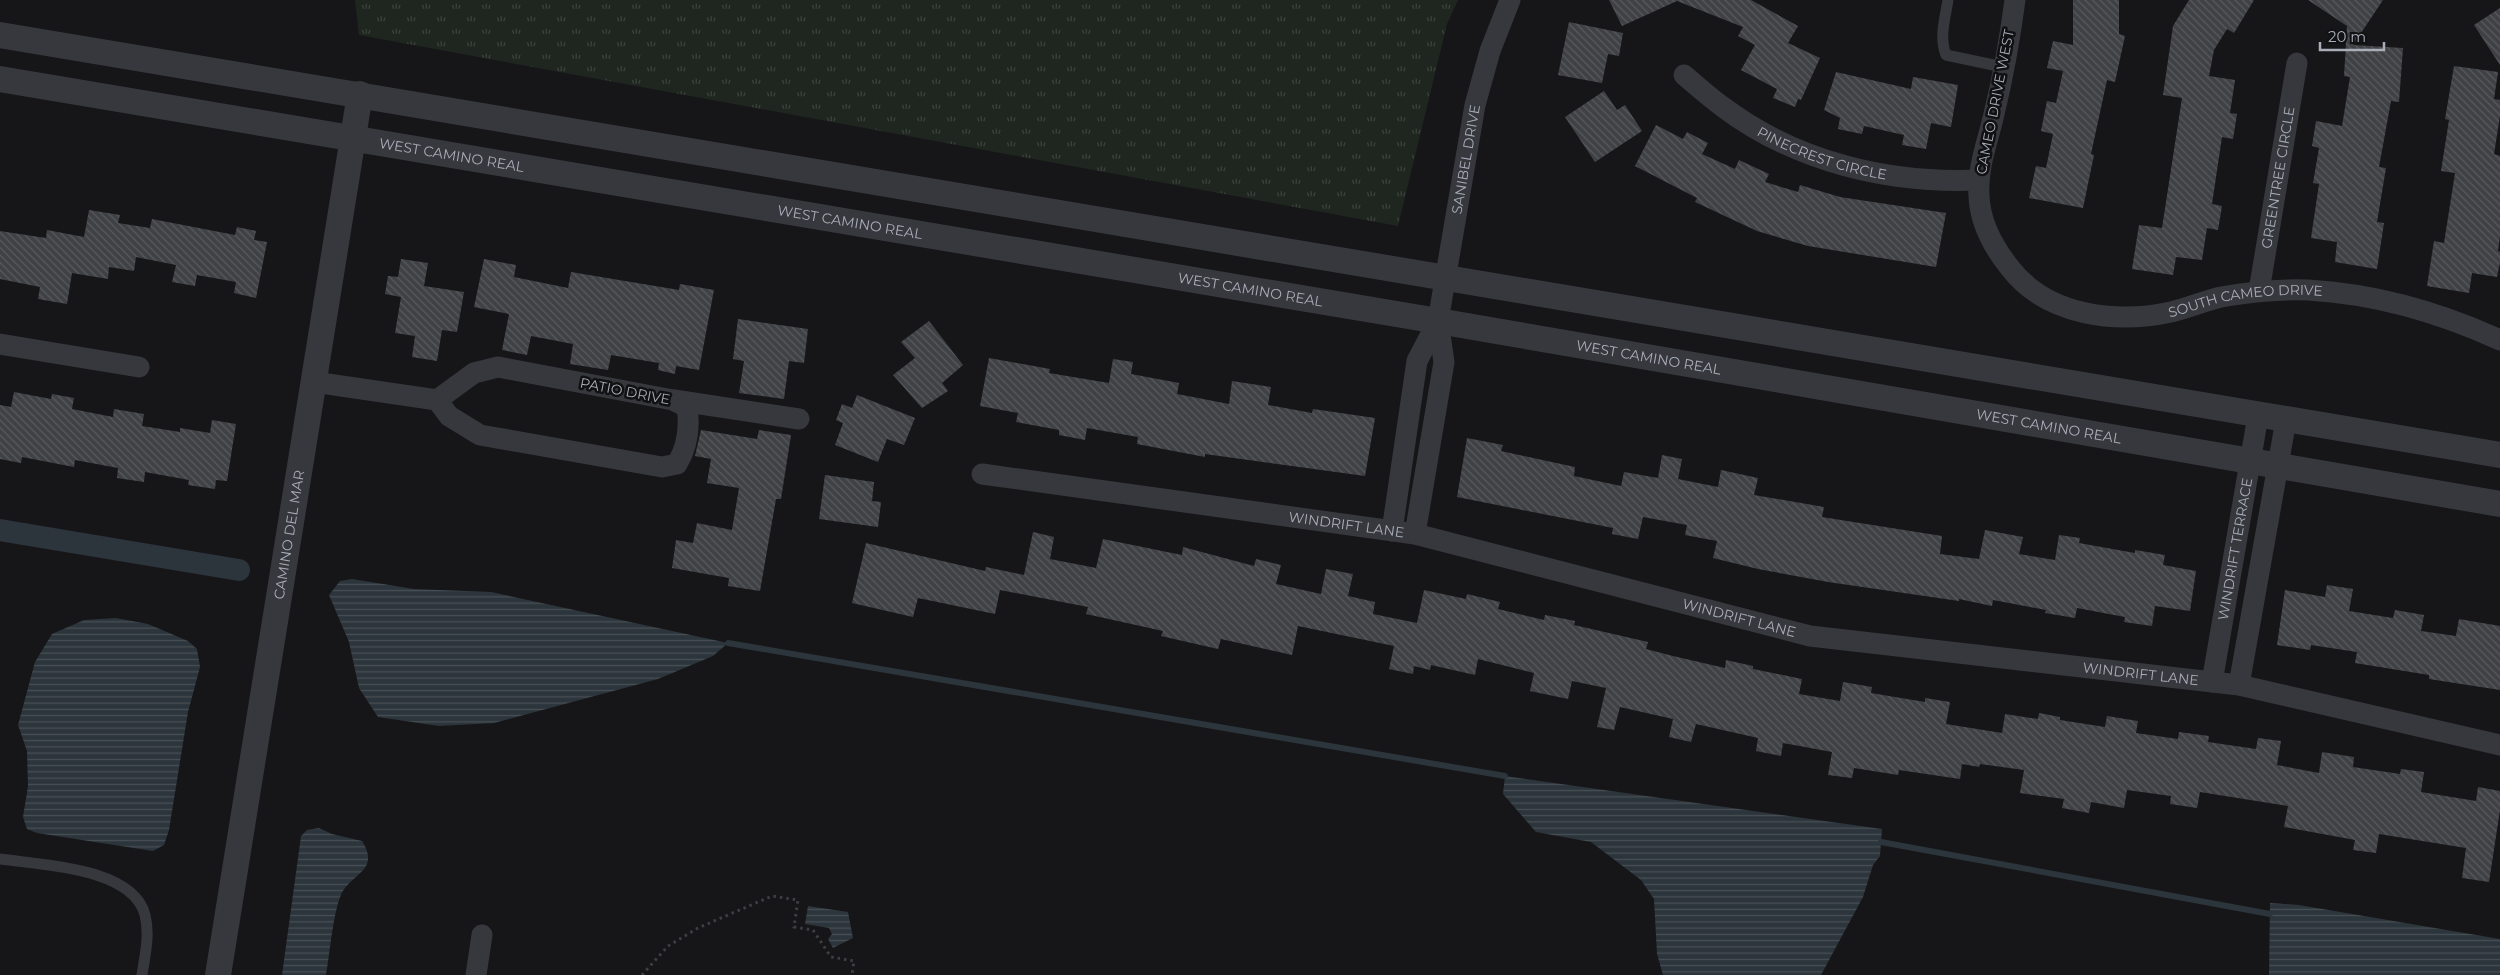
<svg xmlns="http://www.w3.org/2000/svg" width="2500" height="975" font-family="Montserrat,sans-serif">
<defs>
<pattern id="grass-tufts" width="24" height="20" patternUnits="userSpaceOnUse" patternTransform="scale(1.25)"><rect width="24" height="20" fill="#1e261f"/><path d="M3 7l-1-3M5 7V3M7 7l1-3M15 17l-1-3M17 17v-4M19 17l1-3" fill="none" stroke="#3c433d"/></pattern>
<pattern id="water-rules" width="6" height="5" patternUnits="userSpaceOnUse" patternTransform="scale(1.25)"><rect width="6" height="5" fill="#2c353c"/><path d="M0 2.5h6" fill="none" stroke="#485056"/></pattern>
<pattern id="building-back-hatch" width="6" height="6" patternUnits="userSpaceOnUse" patternTransform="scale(1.25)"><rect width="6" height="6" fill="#404145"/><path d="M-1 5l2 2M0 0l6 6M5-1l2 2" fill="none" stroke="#595a5e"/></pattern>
</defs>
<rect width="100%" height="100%" fill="#161618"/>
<!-- grass -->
<polygon fill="url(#grass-tufts)" points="355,0 1458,0 1447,24 1398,226 359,35"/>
<!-- water -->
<g fill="url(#water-rules)">
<polygon points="352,579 414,589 491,592 728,643 713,656 658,679 494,723 439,726 378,717 359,688 349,642 329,595 340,581"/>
<polygon points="116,618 148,624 188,641 197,649 200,667 188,712 169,830 164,845 153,851 37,833 27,829 23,817 28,786 27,751 18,725 35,662 52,634 84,620"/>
<polygon points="1505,776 1882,829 1880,856 1873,865 1863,897 1821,975 1663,975 1657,954 1654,899 1641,880 1591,842 1536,832 1503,794"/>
<path d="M319,828L332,834L362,841C381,871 351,873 341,895C333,913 330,953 326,975H282L301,836L307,830Z"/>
<polygon points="2270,903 2299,905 2500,939 2500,975 2269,975"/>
<polygon points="808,906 848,912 853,938 833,948 828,939 832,934 829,928 805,924"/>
</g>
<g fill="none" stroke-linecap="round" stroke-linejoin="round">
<!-- stream -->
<g stroke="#2c353c" stroke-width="6">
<polyline points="728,643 1505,776"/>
<polyline points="1881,842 2270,914"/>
</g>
<!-- canal -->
<polyline stroke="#2c353c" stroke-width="22" points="0,530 239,570"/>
</g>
<!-- building -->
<g fill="url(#building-back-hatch)">
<polygon points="1609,0 1751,0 1798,26 1788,43 1820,58 1801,100 1798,99 1795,107 1773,98 1777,89 1741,70 1755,45 1738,36 1743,27 1677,1 1622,26"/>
<polygon points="2073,0 2119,0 2119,34 2125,36 2115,82 2107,80 2091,154 2094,155 2083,208 2029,198 2036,166 2046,168 2053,134 2041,131 2047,101 2056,103 2063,71 2047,68 2053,41 2073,45"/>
<polygon points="2189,0 2254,0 2234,33 2227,29 2214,50 2209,76 2235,80 2230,113 2237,114 2233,139 2222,137 2212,204 2222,206 2218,230 2207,228 2202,260 2176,257 2173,275 2132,269 2139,225 2162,228 2182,98 2163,95 2173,26"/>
<polygon points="2308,0 2383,0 2353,45 2403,48 2399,102 2391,101 2379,167 2386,168 2377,222 2384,223 2377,269 2335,262 2337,242 2311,238 2319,184 2313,183 2319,148 2312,146 2316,121 2342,126 2350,77 2344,76 2347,26"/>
<polygon points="2500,8 2500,65 2474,25"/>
<polygon points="1569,22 1623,33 1619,56 1608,54 1602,83 1558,75"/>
<polygon points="2454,66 2498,72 2494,99 2500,100 2500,116 2494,154 2500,156 2500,236 2498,251 2500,252 2500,262 2497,277 2472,273 2469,293 2427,286 2434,241 2444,243 2455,173 2441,171 2449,120 2445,119"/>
<polygon points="1836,72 1911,89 1913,77 1958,85 1951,127 1931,123 1926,149 1902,145 1904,135 1864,126 1862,134 1838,129 1840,118 1824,110"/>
<polygon points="1604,91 1617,110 1625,105 1642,131 1595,162 1565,117"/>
<polygon points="1656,125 1683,139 1687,132 1708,143 1702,154 1735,169 1739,160 1769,174 1765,182 1798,192 1800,185 1840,197 1946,213 1936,267 1808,246 1757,231 1695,202 1697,198 1635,166"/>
<polygon points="89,210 120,215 118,223 150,228 152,219 235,235 237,227 256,231 254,240 267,242 256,298 234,293 236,282 197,275 195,286 172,282 176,265 136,257 134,271 109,267 108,279 72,273 67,304 38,299 40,287 0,279 0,231 46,238 47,230 84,237"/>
<polygon points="401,259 428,263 424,286 464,292 457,332 442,330 437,361 412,357 415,336 395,333 401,297 385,294 388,276 398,277"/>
<polygon points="484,259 516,265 514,277 568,288 571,272 679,290 680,284 714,290 699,370 676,366 675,374 658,370 659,363 611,355 608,370 570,364 573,344 531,336 527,355 502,350 509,314 474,307"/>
<polygon points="738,319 808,329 804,363 789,361 784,399 739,393 744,361 733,359"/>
<polygon points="929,321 963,365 942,383 948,391 922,408 893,375 915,358 901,342"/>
<polygon points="989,358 1050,369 1049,373 1109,383 1113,359 1133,362 1131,374 1179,383 1177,394 1229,404 1232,381 1271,387 1268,405 1312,413 1313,409 1375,418 1365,476 1205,454 1205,457 1137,444 1138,437 1087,428 1085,440 1059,435 1059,430 1016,422 1018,413 980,406"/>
<polygon points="14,392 51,399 52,394 74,398 72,409 113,417 114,409 144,414 142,426 180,432 180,428 210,433 212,420 236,424 227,481 216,480 215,489 188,485 189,480 145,472 144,482 117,478 118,468 75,460 74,467 22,457 21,463 0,459 0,405 11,407"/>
<polygon points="857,395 915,418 904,445 887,439 878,462 835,445 843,423 836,420 842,404 852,408"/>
<polygon points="701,430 757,439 759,430 791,435 781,499 776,499 760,591 728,586 729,578 672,568 676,540 693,543 697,523 732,530 739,488 707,483 711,459 695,456"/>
<polygon points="1467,438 1503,445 1501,451 1575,467 1574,476 1621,486 1624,472 1658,478 1662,455 1682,459 1678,479 1718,487 1721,470 1758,478 1754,495 1824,507 1822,517 1942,536 1940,554 1979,559 1985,530 2023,537 2019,554 2055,560 2059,535 2080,538 2079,543 2135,553 2135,550 2165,555 2163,565 2196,571 2190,611 2155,606 2152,626 2124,622 2125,617 2077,608 2075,618 2045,613 2046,610 1993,600 1992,606 1959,599 1959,601 1828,582 1758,569 1713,558 1717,541 1685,535 1687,525 1643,517 1638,539 1612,534 1613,528 1457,497"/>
<polygon points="825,475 874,482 872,501 881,502 878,527 819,519"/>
<polygon points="1033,532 1054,537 1050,559 1096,568 1103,539 1182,555 1183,547 1254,566 1256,559 1281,565 1276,584 1321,594 1326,569 1353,574 1348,596 1375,602 1373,614 1417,623 1424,590 1466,599 1467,594 1500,602 1498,609 1544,620 1545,615 1575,621 1574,625 1648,642 1646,649 1673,656 1725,668 1726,660 1753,666 1753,669 1802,679 1799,694 1840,701 1843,682 1872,687 1871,693 1925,702 1925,698 1950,702 1946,724 2002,733 2005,714 2038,719 2039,713 2060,717 2060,720 2105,727 2107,716 2138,721 2136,733 2178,739 2179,732 2209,736 2208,742 2256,749 2258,738 2281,741 2277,765 2319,773 2322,752 2354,757 2353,767 2400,774 2401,769 2424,772 2421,792 2476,801 2478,787 2500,791 2500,810 2489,882 2462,878 2466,848 2379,834 2376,853 2353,850 2355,840 2284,827 2288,806 2200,792 2197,808 2170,804 2171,796 2127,790 2124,808 2091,802 2089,813 2062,808 2064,799 2020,793 2024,770 1980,764 1979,767 1962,764 1960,779 1899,770 1898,775 1854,768 1852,778 1828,775 1832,752 1783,743 1781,756 1756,751 1758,738 1696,724 1691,742 1669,737 1673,719 1620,707 1614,730 1597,727 1606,688 1572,681 1568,699 1530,691 1534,673 1478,659 1475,675 1431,665 1430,670 1414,666 1413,674 1389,669 1394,646 1298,626 1292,655 1221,639 1218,649 1161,636 1163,631 1086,614 1088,607 1000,590 995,614 918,598 913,617 852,603 866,543 985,571 986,567 1024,575"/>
<polygon points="2327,585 2353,589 2349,611 2393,618 2395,610 2424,615 2421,631 2456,636 2459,619 2500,626 2500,690 2429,679 2429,675 2355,663 2357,652 2311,645 2310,650 2277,645 2285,590 2325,597"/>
</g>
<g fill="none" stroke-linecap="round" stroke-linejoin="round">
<!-- path -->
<polyline stroke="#3d3f44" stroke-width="3" stroke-dasharray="2.5 4" stroke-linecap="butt" points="642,975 668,946 698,928 772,896 798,900 794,927 813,930 831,957 854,961 852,975"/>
<!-- service -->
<g stroke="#37383d" stroke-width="11">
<path d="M1948,0C1945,19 1939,37 1946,55L2003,67"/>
<path d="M0,859C40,865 133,867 145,915C150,935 145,955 142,975"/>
</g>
<!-- minor -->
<g stroke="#37383d" stroke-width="21">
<path id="s1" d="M2015,0C2010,38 2003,77 1994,114C1988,141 1977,167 1979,196C1980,222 1994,248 2010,268C2047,316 2116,324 2171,312C2188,308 2204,301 2221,297C2249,292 2279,289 2308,290C2376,294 2439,312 2500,340"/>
<path id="s2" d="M1684,75C1697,86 1709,97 1723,107C1796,162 1889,184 1979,180"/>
<path id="s3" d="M2259,291L2297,63"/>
<polyline points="0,344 139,367"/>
<path d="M314,382L437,400L449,416L480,435L662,467L677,464C688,446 690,427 687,407L673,400L498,367L474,373L437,400"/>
<polyline points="674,400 799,419"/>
<path id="s4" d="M982,474L1415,534L1810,636L2239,685L2500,745"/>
<path id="s5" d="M1392,531L1417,361L1438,321L1475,105L1490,51L1510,0"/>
<polyline points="1415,534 1444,362 1438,321"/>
<path id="s6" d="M2212,682L2258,416"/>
<polyline points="2239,685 2286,420"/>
<polyline points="476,975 482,935"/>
</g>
<!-- tertiary -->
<g stroke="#37383d" stroke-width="26">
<polyline points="0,35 2500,455"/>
<path id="s7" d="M0,79L1438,321L2500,504"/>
<path id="s8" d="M218,975L360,94"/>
</g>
</g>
<g text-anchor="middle" stroke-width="5" stroke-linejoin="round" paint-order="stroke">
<!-- street labels -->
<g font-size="14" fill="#a8adb8" stroke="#111113">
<text transform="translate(1995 102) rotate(-79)" y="5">CAMEO DRIVE WEST</text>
<text dy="5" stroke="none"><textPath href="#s2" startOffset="161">PINECREST CIRCLE</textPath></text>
<text dy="5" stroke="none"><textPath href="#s7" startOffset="458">WEST CAMINO REAL</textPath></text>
<text dy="5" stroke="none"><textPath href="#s5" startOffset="381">SANIBEL DRIVE</textPath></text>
<text dy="5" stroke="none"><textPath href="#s3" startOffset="115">GREENTREE CIRCLE</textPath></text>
<text dy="5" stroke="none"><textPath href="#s7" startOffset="862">WEST CAMINO REAL</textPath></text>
<text dy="5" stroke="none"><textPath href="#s7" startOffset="1268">WEST CAMINO REAL</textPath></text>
<text dy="5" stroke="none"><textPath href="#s1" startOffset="531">SOUTH CAMEO DRIVE</textPath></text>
<text dy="5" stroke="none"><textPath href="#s7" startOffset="1672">WEST CAMINO REAL</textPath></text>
<text transform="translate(625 391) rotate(11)" y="5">PATIO DRIVE</text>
<text dy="5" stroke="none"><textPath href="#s7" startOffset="2078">WEST CAMINO REAL</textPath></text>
<text dy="5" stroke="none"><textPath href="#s4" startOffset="368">WINDRIFT LANE</textPath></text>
<text dy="5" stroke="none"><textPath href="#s8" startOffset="446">CAMINO DEL MAR</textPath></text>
<text dy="5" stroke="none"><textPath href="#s6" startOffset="135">WINDRIFT TERRACE</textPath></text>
<text dy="5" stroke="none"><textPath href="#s4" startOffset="772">WINDRIFT LANE</textPath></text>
<text dy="5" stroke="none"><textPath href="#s4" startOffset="1178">WINDRIFT LANE</textPath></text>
</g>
</g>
<!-- scale -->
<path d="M2320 42v8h64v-8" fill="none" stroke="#a8adb8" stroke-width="2.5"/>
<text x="2328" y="42" font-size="15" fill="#a8adb8" stroke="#111113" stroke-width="4" paint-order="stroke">20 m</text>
</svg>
